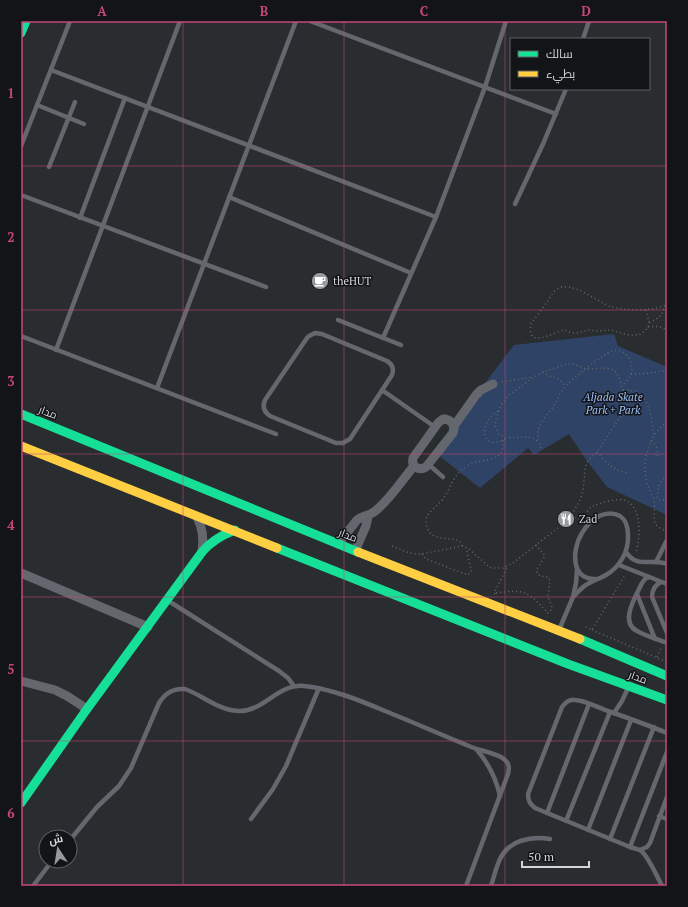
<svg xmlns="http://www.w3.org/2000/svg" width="688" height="907" font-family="'PT Serif',Cairo,serif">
<rect width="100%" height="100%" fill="#2a2d30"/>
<!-- green -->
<polygon fill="#2e4366" points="614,334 618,346 667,367 667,515 607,487 587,461 569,434 534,455 528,448 480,488 433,451 514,345"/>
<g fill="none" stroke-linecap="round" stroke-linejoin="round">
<!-- path -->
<g stroke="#65686c" stroke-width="1.5" stroke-dasharray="1 3" stroke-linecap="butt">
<path d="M646,310L649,322L648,327L645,331L639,335H629L610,330L597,331L589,330L577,333H572L564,330C554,332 526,350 531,324C536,317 542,309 547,302C550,298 552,293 556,290C570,278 598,303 612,307C631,311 649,311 667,305"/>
<path d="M649,322C659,319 663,315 664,306"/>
<path d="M648,327C655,326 661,326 667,330"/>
<path d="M543,372C551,379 560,375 565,387"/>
<path d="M631,374C644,374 655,373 667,370"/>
<polyline points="502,382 532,377"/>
<path d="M623,390C651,389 650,415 654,435"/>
<path d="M498,411C478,423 480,452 506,439"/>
<path d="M667,422C648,436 641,461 647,483C649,489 653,495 654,501C656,507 652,520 656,525C659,528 664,530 667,531"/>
<path d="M651,441C658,445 657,452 658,459"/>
<path d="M541,448C539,442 537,437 538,430C540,422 548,414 553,407C557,401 559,394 564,388C570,381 604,353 612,351C625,347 635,363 631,374C629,379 625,383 622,386"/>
<path d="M597,452C607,463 613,471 628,473"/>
<path d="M667,476C658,481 658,489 657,498C661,501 664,501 667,497"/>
<path d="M571,516L577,519L582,518L590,508L593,506C601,503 617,498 624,500C643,506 640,538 636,552"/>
<polyline points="536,545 545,556 537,569 537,573 540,576 548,577 550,581 548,596 552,607 551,610 548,613 545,614"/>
<path d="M392,546C402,550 411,555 422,554L462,546L469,549L486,564L489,567L494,568H503L513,563L559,527L571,516L580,500L583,491L585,470L587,462L597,452L622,414L625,406V396L619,377L614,370L605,368L586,369L573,364L564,365L543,372L534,377L509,395L501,405L495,422V426L499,434L506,438L527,437H531L539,442"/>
<path d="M462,546L460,542L458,540C447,538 430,540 427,527C425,522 426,518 428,515C432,509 438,505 443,499C450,489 453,476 463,469C467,466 472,463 477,462C490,459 505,460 503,440"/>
<polyline points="422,554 426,559 468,575 471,572 471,569 466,548"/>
<path d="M496,593C526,589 527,591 548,613"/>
<polyline points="495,594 494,593 508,566"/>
<polyline points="586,627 592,630 625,575"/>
<polyline points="592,630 667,662"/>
<polyline points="657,657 661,648"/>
</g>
<!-- lane -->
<g stroke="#64686e" stroke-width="4.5">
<polyline points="310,21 556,114"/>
<polyline points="583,39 589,21"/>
<polyline points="51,70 436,217"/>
<polyline points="37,105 84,124"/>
<polyline points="21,146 70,21"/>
<polyline points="49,167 75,102"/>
<polyline points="21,195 266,287"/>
<polyline points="229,197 411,273"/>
<polyline points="515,204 543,144 566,89"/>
<polyline points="80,218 125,98"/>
<polyline points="338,320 401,345"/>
<path d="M315,333L322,334L387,361C392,364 394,369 392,375L350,439L343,443H336L270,416C264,412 262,407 265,400L307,338L309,336Z"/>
<polyline points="21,336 276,434"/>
<polyline points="383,338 436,217 485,87 506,21"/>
<polyline points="56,350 180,21"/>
<polyline points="157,388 296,21"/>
<polyline points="382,390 435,427"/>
<polyline points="428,464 443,477"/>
<path d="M626,552C637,569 652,558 667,564"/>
<polyline points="656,562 667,540"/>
<polyline points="619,565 667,584"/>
<path d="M649,577L645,579L642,583C636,596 619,622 637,631C646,636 657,639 667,643"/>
<path d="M661,582C655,585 652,590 652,597L667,633"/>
<polyline points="637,594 655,639"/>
<path d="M573,597C577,593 581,588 586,585C592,581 599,579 606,575C620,567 629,551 628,535C628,527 626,520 620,516C613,512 606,513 599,516C592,520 586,526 582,533C572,549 570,580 596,579"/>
<polyline points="167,600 279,671 288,678 294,686"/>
<polyline points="559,630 573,597 576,583 577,569"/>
<polyline points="614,713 622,701 628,688"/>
<path d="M477,750C489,764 496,778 500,796"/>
<polyline points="547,813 589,704"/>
<polyline points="659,816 667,819"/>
<polyline points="251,819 273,789 286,766 319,688"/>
<polyline points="566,821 610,712"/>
<polyline points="588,830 631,720"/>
<polyline points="610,839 654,727"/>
<path d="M70,840L97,807L119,786L131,768L159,703C165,693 173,688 185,689C202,695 218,710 238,711C264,712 278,683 304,686C332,689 359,700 385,711C415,723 444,736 474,748C482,751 500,754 505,760C510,764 509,769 508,774L466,886"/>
<polyline points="630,847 667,752"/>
<polyline points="640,850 647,847 650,843 667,797"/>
<polyline points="33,886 52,861"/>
<path d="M491,886C494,877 496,867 500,859C509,840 531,836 550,839"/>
<path d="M662,886C658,878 647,854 640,850C637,849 633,848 630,847L535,808C530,804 528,801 528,794L562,707C565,703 569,699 575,700C584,700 599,708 608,711C628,718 648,725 667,733"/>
</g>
<!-- street -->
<g stroke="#64686e" stroke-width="9">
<path d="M443,419C451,419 456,425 453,433L426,467C419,471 411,467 413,458L438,423Z"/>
<polyline points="454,426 476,395 481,390 493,384"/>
<path d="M197,517C203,528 204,539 202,552"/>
<path d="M338,544L357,520C362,516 368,516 374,512C389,501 402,480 414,466"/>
<polyline points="355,551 366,526 368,516"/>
<polyline points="21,573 148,627"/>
<polyline points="21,681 55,690 67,696 87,709"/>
</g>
<!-- fast -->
<g stroke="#16e098" stroke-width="9">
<polyline points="21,33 26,21"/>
<polyline points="21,414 358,552"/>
<polyline points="277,548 568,664 667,700"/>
<polyline points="580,639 667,676"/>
<path d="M21,803L87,709L202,552C211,541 222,535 235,530"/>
</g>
<!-- slow -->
<g stroke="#ffcf43" stroke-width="9">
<polyline points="21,446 277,548"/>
<polyline points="358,552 580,639"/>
</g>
</g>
<!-- grid -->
<path fill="none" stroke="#c6477a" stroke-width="1" stroke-opacity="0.55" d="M183,21V886M344,21V886M505,21V886M21,166H667M21,310H667M21,454H667M21,597H667M21,741H667"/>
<!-- icons -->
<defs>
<symbol id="cafe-disc" viewBox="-11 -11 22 22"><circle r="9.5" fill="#989a9e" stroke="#131417"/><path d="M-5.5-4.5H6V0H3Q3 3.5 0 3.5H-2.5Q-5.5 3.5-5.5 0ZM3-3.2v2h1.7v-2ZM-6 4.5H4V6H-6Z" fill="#fff"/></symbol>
<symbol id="restaurant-disc" viewBox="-11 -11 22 22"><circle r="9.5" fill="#989a9e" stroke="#131417"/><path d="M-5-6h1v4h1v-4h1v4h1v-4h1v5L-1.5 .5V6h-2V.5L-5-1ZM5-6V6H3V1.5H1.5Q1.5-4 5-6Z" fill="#fff"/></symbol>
</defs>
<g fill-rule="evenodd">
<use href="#cafe-disc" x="310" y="271" width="20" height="20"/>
<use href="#restaurant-disc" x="556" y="509" width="20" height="20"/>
</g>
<g text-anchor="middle" stroke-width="3" stroke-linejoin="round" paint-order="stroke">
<!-- poi labels -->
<g font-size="11" fill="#d3d5d9" stroke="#131417" text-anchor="start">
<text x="333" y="285">theHUT</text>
<text x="579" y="523">Zad</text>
</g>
<!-- park labels -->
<g font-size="11" font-style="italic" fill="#9fc2f9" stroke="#131417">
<text x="613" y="401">Aljada Skate<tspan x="613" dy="13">Park + Park</tspan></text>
</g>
<!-- street labels -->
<g font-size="11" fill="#d3d5d9" stroke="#131417">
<text transform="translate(48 412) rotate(22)" y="4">مدار</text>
<text transform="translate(348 535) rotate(22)" y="4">مدار</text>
<text transform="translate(638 677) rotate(20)" y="4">مدار</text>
</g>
</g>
<!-- border -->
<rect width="688" height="907" fill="none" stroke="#131417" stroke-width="44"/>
<!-- legend -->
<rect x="510" y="38" width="140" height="52" fill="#131417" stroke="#606165"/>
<rect x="518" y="51" width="20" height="6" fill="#16e098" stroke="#606165"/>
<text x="546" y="58" font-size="12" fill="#d3d5d9">سالك</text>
<rect x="518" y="71" width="20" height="6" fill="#ffcf43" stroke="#606165"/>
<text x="546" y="78" font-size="12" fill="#d3d5d9">بطيء</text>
<!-- north arrow -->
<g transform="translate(58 849) rotate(348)"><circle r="19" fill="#131417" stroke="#606165"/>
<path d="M0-3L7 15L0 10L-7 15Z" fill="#989a9e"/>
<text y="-6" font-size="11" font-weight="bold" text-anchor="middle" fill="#d3d5d9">ش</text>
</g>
<!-- scale -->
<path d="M522 861v6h67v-6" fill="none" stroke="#d3d5d9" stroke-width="2"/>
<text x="528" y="861" font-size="12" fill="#d3d5d9" stroke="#131417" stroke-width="3" paint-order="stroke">50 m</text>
<rect x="22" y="22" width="644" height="863" fill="none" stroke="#c6477a" stroke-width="1.5"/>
<g font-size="13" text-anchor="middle" font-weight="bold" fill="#c6477a">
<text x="102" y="16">A</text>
<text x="264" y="16">B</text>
<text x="424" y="16">C</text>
<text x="586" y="16">D</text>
<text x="11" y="98">1</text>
<text x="11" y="242">2</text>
<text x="11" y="386">3</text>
<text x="11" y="530">4</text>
<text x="11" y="674">5</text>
<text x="11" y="818">6</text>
</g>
</svg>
